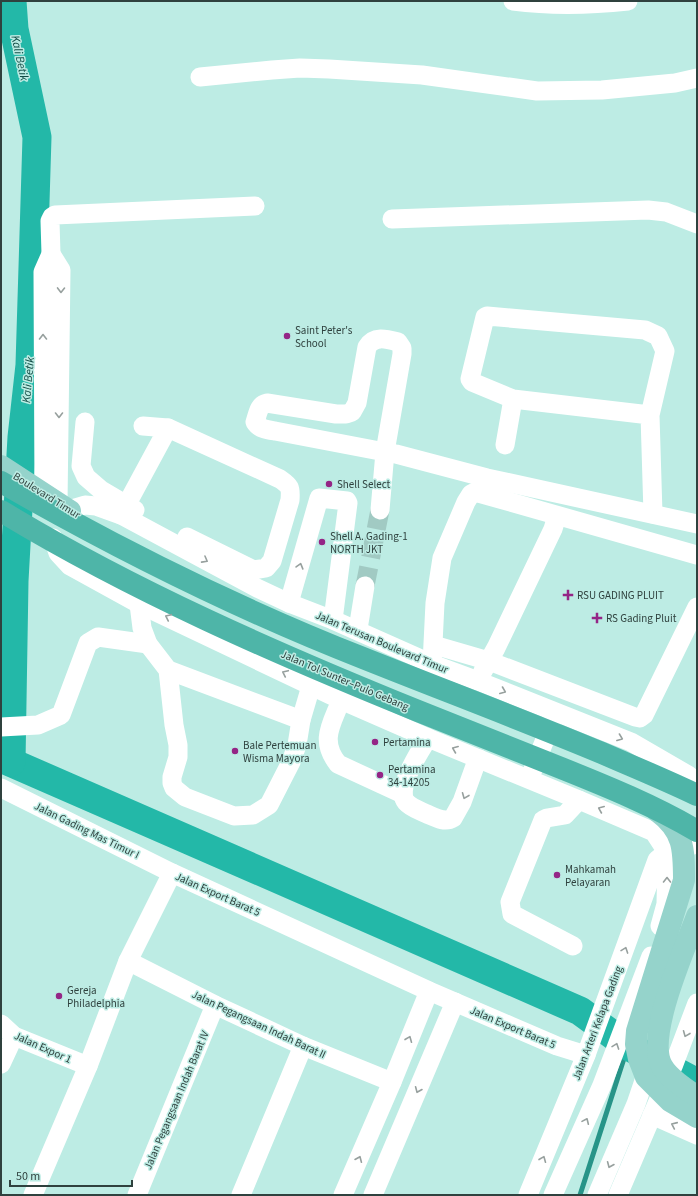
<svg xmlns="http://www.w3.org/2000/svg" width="698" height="1196" font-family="'Source Sans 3',sans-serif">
<rect width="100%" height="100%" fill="#bdece4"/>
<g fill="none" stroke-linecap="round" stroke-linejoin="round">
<!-- stream -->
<polyline stroke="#279488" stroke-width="5" points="580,1195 628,1046"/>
<!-- river -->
<g stroke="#23b8a8" stroke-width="29">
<polyline points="1,758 580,1011 628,1046 697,1083"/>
<polyline points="11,762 14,581 22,437 30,365 37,137 14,29 12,1"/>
</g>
<!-- minor-tunnel -->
<polyline stroke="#a1cac3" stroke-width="19" stroke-dasharray="19 10" stroke-linecap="butt" points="365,586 380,510"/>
<!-- minor -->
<g stroke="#fff" stroke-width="19">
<path d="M513,1C551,6 591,5 628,1"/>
<polyline points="200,77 272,70 300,68 329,69 422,75 537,91 602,90 675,83 697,78"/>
<polyline points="392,219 648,210 666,212 697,224"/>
<polyline points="51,254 61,270 58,504"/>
<polyline points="650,415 513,399 472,382 470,379 485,317 487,316 645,330 658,336 665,351 650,415 653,514"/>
<polyline points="85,422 81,466 86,477 101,490 135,510"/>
<path d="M168,428L280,479C290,486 291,487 290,500L272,561L266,568L254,570L187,537"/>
<polyline points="505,445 513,399"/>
<polyline points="44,493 43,272 51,254 50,221 52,217 55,215 255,206"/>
<polyline points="68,510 85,505 96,506 121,515 257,588 289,603 333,620 432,664 478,681 631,742 688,775 697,782"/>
<path d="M380,510L385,452L402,354V348L398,342C387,339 374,335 367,347L357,403L352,412L346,414H336L267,403C258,405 258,414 255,422C259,429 268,430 275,431L385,452L396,454L487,478L697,524"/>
<polyline points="121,515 168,428 143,426"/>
<polyline points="53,538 58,553 70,566 139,604 341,700 428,738 579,800 654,832 667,852 666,904 660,926"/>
<polyline points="289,603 319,498 347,501 348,503 333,620"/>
<polyline points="139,604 142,628 148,644 168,670 301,720 297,745 291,762 269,805 253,815 234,816 185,797 174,788 172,783 172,777 178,757 178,745 174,725 168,670"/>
<polyline points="356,630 359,623 365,586"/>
<polyline points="434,645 489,661 635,717 640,718 644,715 697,607"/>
<polyline points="432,664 435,603 442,558 466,502 471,494 475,492 697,555"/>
<polyline points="483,671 496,648 553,529 557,516"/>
<path d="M341,700C332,724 319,740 338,764L403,794"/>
<polyline points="301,720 311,686"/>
<polyline points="1,727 38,725 61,715 88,643 98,637 148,644"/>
<path d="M428,738C420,751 395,789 406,802C411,808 421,811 427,814C436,818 445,823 453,818L462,802L475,766L479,759"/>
<polyline points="532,772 554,717"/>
<polyline points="1,788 172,873 429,991 557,1046 586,1055"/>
<polyline points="573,946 512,914 510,902 543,820 547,818 565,815 579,800"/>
<polyline points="128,961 215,1005 303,1046 392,1082"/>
<polyline points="1,1024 14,1036 88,1066"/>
<polyline points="1,1064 14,1036"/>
<polyline points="652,1115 697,1135"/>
<polyline points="33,1195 88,1066 128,961 172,873"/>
<polyline points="137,1195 215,1005"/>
<polyline points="241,1195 303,1046"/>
<polyline points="343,1195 392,1082 429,991"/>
<polyline points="373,1195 455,1002"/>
<polyline points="528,1195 586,1055 657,860 667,852 697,844"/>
<polyline points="553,1195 602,1085 651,956"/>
<polyline points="597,1195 636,1104 650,1063"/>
<polyline points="618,1195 674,1064 697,1003"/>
</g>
<!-- major -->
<g stroke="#95d3cb" stroke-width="22">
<polyline points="1,466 70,511"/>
<path d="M657,811C684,831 684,849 684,880L637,1031L636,1044L639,1059L646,1077L670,1101L697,1117"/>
<path d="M697,916C685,948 645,1036 662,1066C668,1077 686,1090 697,1096"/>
</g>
<!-- highway -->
<g stroke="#4eb5a8" stroke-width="22">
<path d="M1,482C118,549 238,609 363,658C443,690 523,720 602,753C634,767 666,780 697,795"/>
<path d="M1,511C133,591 275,653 418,711C465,730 513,749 561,768C606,786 655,806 697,831"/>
</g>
</g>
<!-- one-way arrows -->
<defs><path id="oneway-chevron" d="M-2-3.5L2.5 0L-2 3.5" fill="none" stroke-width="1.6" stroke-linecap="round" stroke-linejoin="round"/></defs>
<g stroke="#97a09e">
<use href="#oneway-chevron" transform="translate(61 290) rotate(91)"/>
<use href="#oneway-chevron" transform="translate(43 337) rotate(-90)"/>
<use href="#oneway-chevron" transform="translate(59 415) rotate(90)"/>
<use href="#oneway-chevron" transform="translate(205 560) rotate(29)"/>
<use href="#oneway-chevron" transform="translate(300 566) rotate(-74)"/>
<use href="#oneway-chevron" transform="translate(168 617) rotate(-155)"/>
<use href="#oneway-chevron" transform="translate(285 673) rotate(-155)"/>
<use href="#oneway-chevron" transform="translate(503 691) rotate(22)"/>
<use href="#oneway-chevron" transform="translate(620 738) rotate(21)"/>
<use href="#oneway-chevron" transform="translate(455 749) rotate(-158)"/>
<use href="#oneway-chevron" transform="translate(465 796) rotate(112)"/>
<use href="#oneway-chevron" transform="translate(601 809) rotate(-157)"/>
<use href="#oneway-chevron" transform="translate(667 880) rotate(-90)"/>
<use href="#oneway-chevron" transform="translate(625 950) rotate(-70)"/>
<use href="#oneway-chevron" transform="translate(686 1034) rotate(112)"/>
<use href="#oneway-chevron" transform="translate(409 1039) rotate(-68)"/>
<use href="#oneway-chevron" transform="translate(616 1046) rotate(-70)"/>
<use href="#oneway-chevron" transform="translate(418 1090) rotate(113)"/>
<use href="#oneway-chevron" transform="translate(586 1121) rotate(-66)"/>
<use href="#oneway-chevron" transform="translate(674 1125) rotate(-156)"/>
<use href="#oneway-chevron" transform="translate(359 1159) rotate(-67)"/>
<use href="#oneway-chevron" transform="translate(543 1159) rotate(-68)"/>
<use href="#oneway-chevron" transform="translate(610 1165) rotate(113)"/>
</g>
<!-- markers -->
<g fill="#942586" stroke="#bdece4" stroke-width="1.5">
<circle cx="287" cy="336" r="4"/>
<circle cx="329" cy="484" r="4"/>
<circle cx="322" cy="542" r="4"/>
<path d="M566 589h4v4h4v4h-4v4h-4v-4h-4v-4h4z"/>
<path d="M595 612h4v4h4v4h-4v4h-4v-4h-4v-4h4z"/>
<circle cx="375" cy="742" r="4"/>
<circle cx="235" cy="751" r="4"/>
<circle cx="380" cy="775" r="4"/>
<circle cx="557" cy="875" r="4"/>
<circle cx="59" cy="996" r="4"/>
</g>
<g text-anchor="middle" stroke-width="3" stroke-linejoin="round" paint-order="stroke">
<!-- poi labels -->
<g font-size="11" fill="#2f413e" stroke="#bdece4" text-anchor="start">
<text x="295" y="334">Saint Peter's<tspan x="295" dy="13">School</tspan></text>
<text x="337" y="488">Shell Select</text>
<text x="330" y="540">Shell A. Gading-1<tspan x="330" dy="13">NORTH JKT</tspan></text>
<text x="577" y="599">RSU GADING PLUIT</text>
<text x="606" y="622">RS Gading Pluit</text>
<text x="383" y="746">Pertamina</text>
<text x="243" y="749">Bale Pertemuan<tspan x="243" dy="13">Wisma Mayora</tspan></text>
<text x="388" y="773">Pertamina<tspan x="388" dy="13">34-14205</tspan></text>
<text x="565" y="873">Mahkamah<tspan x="565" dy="13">Pelayaran</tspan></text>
<text x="67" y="994">Gereja<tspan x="67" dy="13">Philadelphia</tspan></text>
</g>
<!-- street labels -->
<g font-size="11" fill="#2f413e" stroke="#bdece4">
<text transform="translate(47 495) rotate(32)" y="4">Boulevard Timur</text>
<text transform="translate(382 642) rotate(23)" y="4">Jalan Terusan Boulevard Timur</text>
<text transform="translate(345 680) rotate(23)" y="4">Jalan Tol Sunter–Pulo Gebang</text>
<text transform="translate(87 830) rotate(26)" y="4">Jalan Gading Mas Timur I</text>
<text transform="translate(218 894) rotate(24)" y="4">Jalan Export Barat 5</text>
<text transform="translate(597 1023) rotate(-69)" y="4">Jalan Arteri Kelapa Gading</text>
<text transform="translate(259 1024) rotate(25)" y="4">Jalan Pegangsaan Indah Barat II</text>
<text transform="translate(513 1027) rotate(23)" y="4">Jalan Export Barat 5</text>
<text transform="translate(43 1047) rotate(24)" y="4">Jalan Expor 1</text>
<text transform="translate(176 1100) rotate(-67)" y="4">Jalan Pegangsaan Indah Barat IV</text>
</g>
<!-- water labels -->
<g font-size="12" font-style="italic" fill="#114c45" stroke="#bdece4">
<text transform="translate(20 58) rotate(78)" y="4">Kali Betik</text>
<text transform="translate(28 380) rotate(-85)" y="4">Kali Betik</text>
</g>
</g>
<!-- border -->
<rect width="698" height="1196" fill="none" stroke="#2f413e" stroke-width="4"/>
<!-- scale -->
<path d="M10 1180v6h122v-6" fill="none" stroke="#2f413e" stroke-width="2"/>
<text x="16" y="1180" font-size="12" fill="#2f413e" stroke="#bdece4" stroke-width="3" paint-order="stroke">50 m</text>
</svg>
